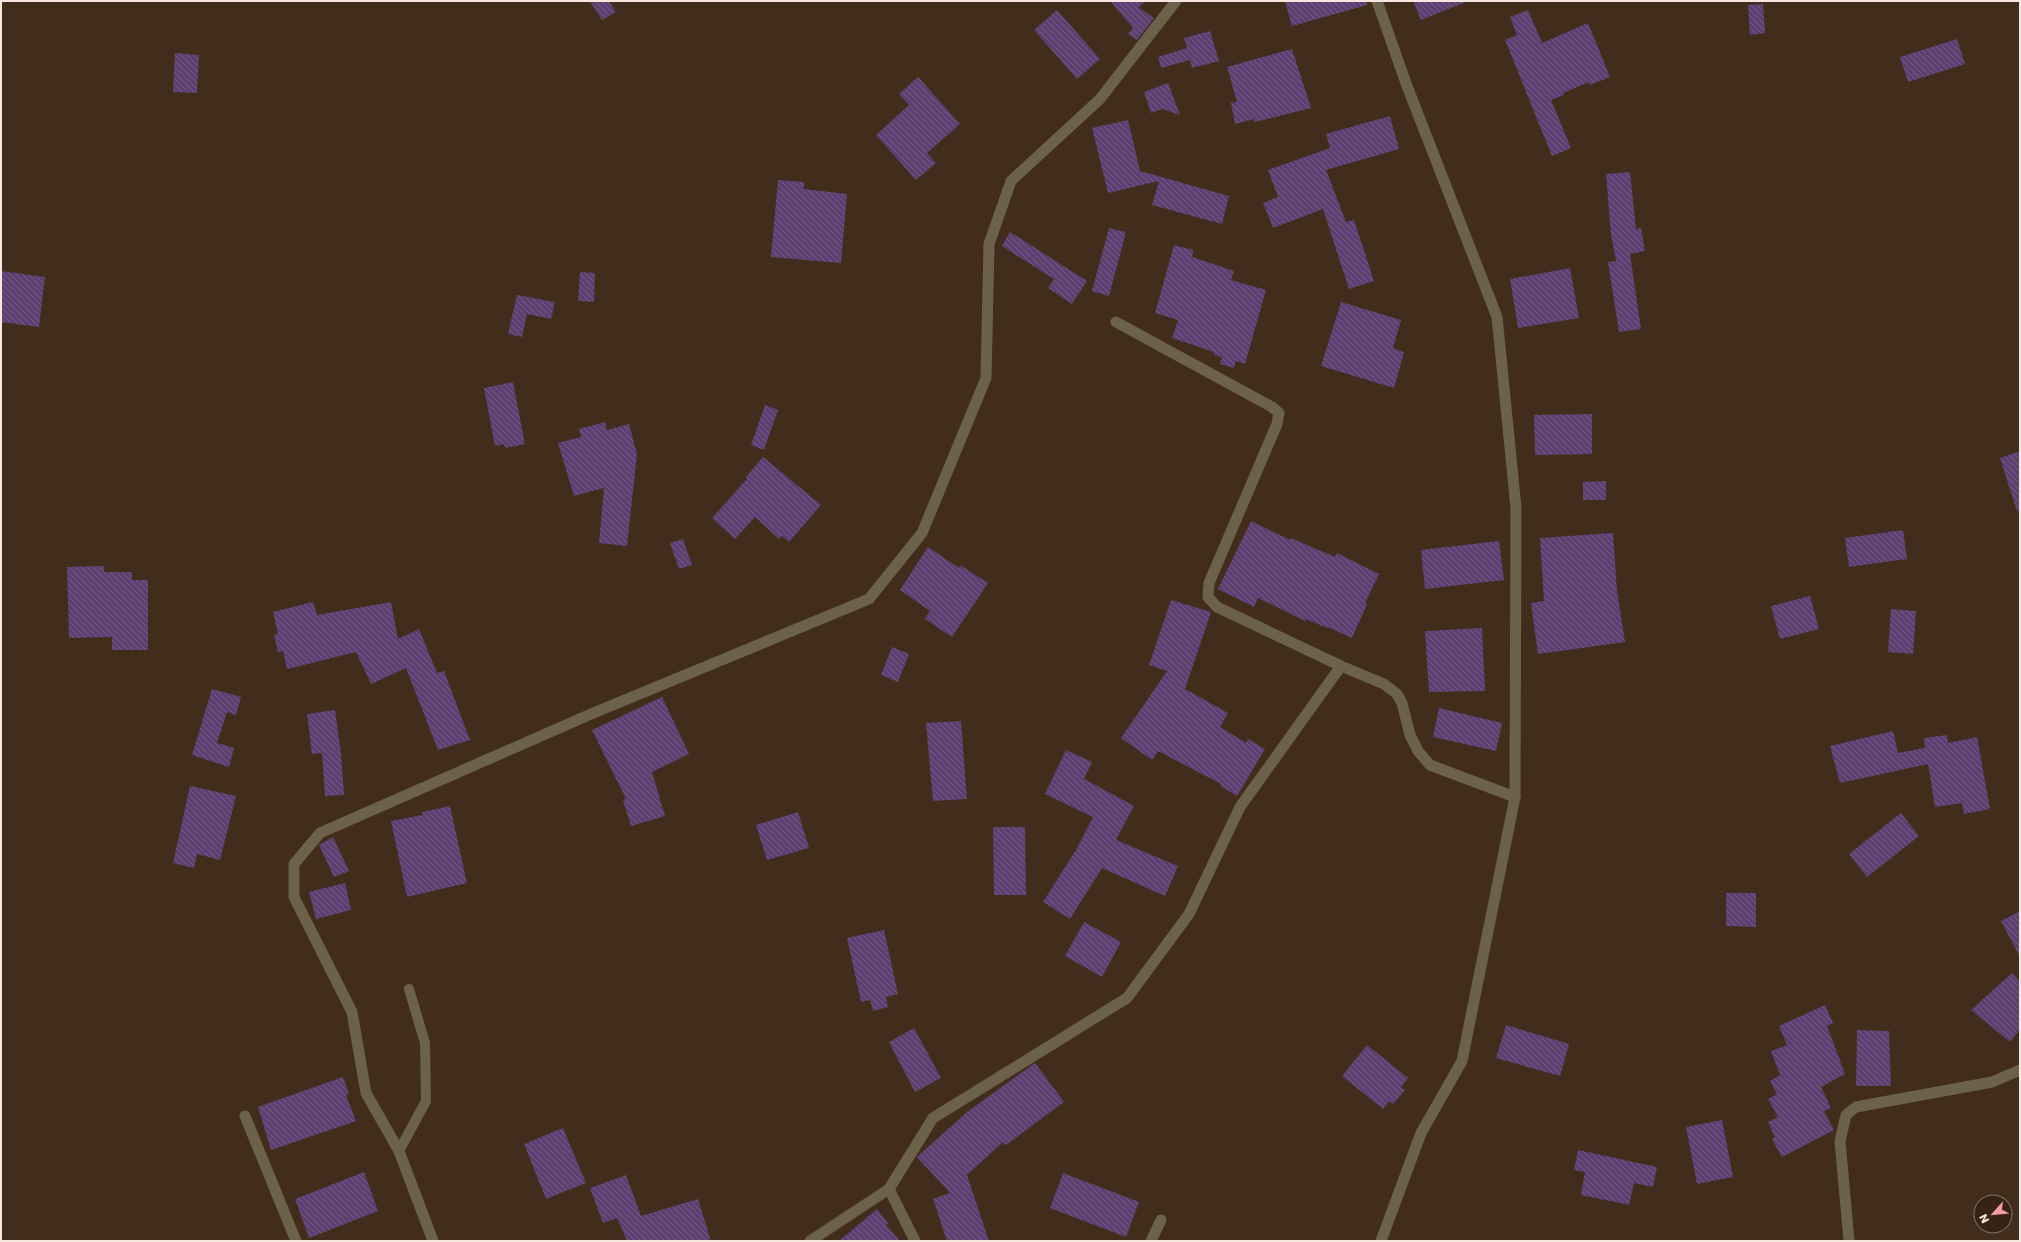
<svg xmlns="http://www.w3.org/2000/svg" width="2021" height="1242" font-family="Poppins,sans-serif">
<defs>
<pattern id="building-back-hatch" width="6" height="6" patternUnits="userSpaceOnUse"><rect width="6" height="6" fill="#5c4071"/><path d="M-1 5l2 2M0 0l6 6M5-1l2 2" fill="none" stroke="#745c85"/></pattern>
</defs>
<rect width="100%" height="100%" fill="#422d1c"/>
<!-- building -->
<g fill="url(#building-back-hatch)">
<polygon points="590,1 609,1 616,12 602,20"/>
<polygon points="1110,1 1146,1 1138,7 1154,18 1137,40 1128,34 1133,28"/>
<polygon points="1285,1 1366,1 1367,5 1292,26"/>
<polygon points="1413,1 1466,1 1466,2 1421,20"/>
<polygon points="1763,4 1765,33 1750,35 1748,5"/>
<polygon points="1057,10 1100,59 1077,79 1034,30"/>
<polygon points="1528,10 1542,43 1588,23 1610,77 1590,85 1589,82 1563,93 1564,95 1551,100 1571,148 1552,156 1505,40 1517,35 1510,17"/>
<polygon points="1210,31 1219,61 1192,68 1190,60 1161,68 1158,57 1187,48 1184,38"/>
<polygon points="1957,39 1965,64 1908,82 1900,57"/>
<polygon points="1292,49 1311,108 1255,122 1254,119 1235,124 1231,103 1237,102 1227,67"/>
<polygon points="175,53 199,55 197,93 173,92"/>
<polygon points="918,77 960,124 927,153 936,163 916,180 876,135 909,105 899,94"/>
<polygon points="1168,83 1180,115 1163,109 1151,113 1144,92"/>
<polygon points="1390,116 1399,149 1326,170 1346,222 1354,220 1374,281 1349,289 1323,209 1273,228 1263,203 1278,197 1268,170 1330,148 1326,134"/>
<polygon points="1128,120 1140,171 1229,196 1222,224 1152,205 1159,181 1108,193 1092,128"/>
<polygon points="1630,172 1636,229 1641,228 1645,251 1630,254 1641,329 1619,332 1608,262 1616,261 1611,234 1606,174"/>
<polygon points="778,180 804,182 804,189 847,194 841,263 771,257"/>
<polygon points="1109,228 1126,232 1109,296 1092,291"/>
<polygon points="1010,232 1087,281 1072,304 1048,288 1054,279 1002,246"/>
<polygon points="1174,245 1193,250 1192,257 1234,271 1231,280 1266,290 1245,364 1236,361 1234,368 1220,364 1222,357 1214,355 1214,352 1172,338 1178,320 1155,313"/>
<polygon points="1570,268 1579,318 1518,328 1510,279"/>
<polygon points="1,271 45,277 39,327 1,322"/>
<polygon points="580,272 595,273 594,302 578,301"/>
<polygon points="517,295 555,302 551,319 527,314 522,337 508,334"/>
<polygon points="1341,302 1401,320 1393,348 1404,352 1394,388 1321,366"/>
<polygon points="513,382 525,444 505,448 504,444 495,446 484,388"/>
<polygon points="765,405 778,410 764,450 751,445"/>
<polygon points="1592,414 1592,454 1535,455 1534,415"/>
<polygon points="605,422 607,430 629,424 637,454 627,546 599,543 604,488 574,496 558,443 581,437 579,429"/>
<polygon points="2020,451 2020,511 2017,511 2000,458"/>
<polygon points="763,457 821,505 789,542 782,536 779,539 755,517 735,539 712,518 747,479 746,477"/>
<polygon points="1606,481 1606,500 1583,500 1583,482"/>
<polygon points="1251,521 1290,540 1291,538 1335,557 1337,553 1379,574 1365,603 1367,604 1352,638 1328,627 1327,628 1306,619 1305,621 1258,598 1254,607 1218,589"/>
<polygon points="1903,530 1907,559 1849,567 1845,538"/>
<polygon points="1613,533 1617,591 1625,642 1538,654 1531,603 1544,601 1540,538"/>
<polygon points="683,539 692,565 679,569 670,543"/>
<polygon points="1499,541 1504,580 1425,589 1421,550"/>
<polygon points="928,547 959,568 960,565 988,583 952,637 925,619 930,611 900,590"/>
<polygon points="104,566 104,572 132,572 132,580 148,580 148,650 112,650 112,637 69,638 67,567"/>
<polygon points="1810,596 1819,629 1780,639 1771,606"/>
<polygon points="1171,600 1211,612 1185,689 1228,713 1220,727 1246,743 1248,739 1265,749 1237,796 1220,786 1221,784 1158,751 1152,760 1121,738 1167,671 1149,665"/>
<polygon points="313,602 317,615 391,602 398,639 419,629 437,673 444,671 470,740 438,750 406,668 371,684 356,652 287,669 283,651 278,652 274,635 278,634 273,612"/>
<polygon points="1891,609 1916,611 1913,654 1888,652"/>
<polygon points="1482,628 1485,691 1429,692 1425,631"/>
<polygon points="892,647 909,654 898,682 881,675"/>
<polygon points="212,689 241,697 236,715 227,712 217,743 234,748 229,767 192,755"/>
<polygon points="662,697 689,754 652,772 665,816 631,826 623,800 626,799 592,730"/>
<polygon points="1439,708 1502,723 1496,751 1433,737"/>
<polygon points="335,710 341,753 344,795 325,796 322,753 312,754 307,714"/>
<polygon points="961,721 967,799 933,801 926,723"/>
<polygon points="1893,731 1898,753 1925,748 1924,738 1947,735 1948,743 1977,737 1990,809 1964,814 1962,803 1935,807 1928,764 1840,783 1830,746"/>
<polygon points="1066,750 1092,762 1084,779 1134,806 1116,840 1178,866 1165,896 1102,868 1070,919 1043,902 1076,850 1093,817 1045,794"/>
<polygon points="190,786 236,796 220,860 197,854 194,868 173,863"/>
<polygon points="450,806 467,883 407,897 391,821 423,815 422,812"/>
<polygon points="798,812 809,848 767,860 756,825"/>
<polygon points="1901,813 1919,836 1867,877 1849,854"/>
<polygon points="993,827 1025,827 1026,895 994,895"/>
<polygon points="333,837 349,871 334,877 319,845"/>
<polygon points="345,883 351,910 316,919 309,892"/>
<polygon points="1726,893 1756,893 1756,927 1726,926"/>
<polygon points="2020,911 2020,957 2001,921"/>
<polygon points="1084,922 1121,942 1102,977 1065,956"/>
<polygon points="884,930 898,994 886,997 888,1007 873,1011 870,1000 861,1002 847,938"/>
<polygon points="2012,973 2020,982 2020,1029 2010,1042 1971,1010"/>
<polygon points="1825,1005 1833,1023 1827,1026 1845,1074 1821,1087 1831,1108 1824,1111 1834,1130 1782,1157 1772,1139 1775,1137 1768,1122 1778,1117 1768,1099 1777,1094 1770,1081 1780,1075 1771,1051 1787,1045 1779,1026"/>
<polygon points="1506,1025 1569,1044 1560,1076 1496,1058"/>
<polygon points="914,1028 941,1078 915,1092 889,1042"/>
<polygon points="1857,1030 1889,1031 1891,1086 1856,1086"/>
<polygon points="1367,1045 1408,1078 1401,1087 1405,1090 1393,1104 1389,1101 1383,1109 1342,1076"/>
<polygon points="1035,1063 1064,1102 1006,1145 1003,1142 967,1175 989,1241 947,1241 933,1199 950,1193 917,1157 967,1112"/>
<polygon points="343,1077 349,1094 346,1095 356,1121 271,1150 258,1107"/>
<polygon points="1722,1120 1733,1177 1697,1184 1686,1127"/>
<polygon points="563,1128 586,1183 546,1199 524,1144"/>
<polygon points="1578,1150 1657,1167 1653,1187 1634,1183 1629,1205 1581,1195 1585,1172 1574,1170"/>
<polygon points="364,1172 378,1211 309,1238 295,1199"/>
<polygon points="1063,1173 1139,1202 1126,1237 1050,1208"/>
<polygon points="626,1175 641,1216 698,1199 711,1241 627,1241 617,1218 603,1223 590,1188"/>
<polygon points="877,1209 888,1223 886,1225 900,1241 839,1241"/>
</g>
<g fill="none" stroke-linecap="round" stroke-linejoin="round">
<!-- service -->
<polyline stroke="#6c614a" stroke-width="10" points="399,1151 426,1101 425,1043 409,989"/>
<!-- minor -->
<g stroke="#6c614a" stroke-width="11">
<polyline points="1377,1 1407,86 1497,317 1516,508 1515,797 1462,1061 1421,1133 1381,1241"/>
<polyline points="1341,666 1384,684 1397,694 1402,703 1410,735 1418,751 1430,765 1515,797"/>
<polyline points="245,1116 296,1241"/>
<polyline points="433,1241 399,1151 366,1093 352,1012 294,897 294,864 320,833 591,714 869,599 922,533 986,378 989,244 1011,181 1100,99 1176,1"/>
<polyline points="810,1241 889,1189"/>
<polyline points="915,1241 889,1189 933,1118 1127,998 1189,914 1240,807 1341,666 1217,607 1208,597 1209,583 1277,424 1279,413 1272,407 1116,322"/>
<polyline points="1151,1241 1161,1220"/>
<polyline points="1849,1241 1840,1141 1846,1115 1856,1107 1992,1082 2020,1070"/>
</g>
</g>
<!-- border -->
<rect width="2021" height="1242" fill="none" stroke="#f6e8de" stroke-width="4"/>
<!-- north arrow -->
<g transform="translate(1993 1214) rotate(243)"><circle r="19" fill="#372313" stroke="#837264"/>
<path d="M0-3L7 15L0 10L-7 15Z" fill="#f39aa9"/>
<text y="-6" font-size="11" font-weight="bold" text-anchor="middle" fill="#f6e8de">N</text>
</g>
</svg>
